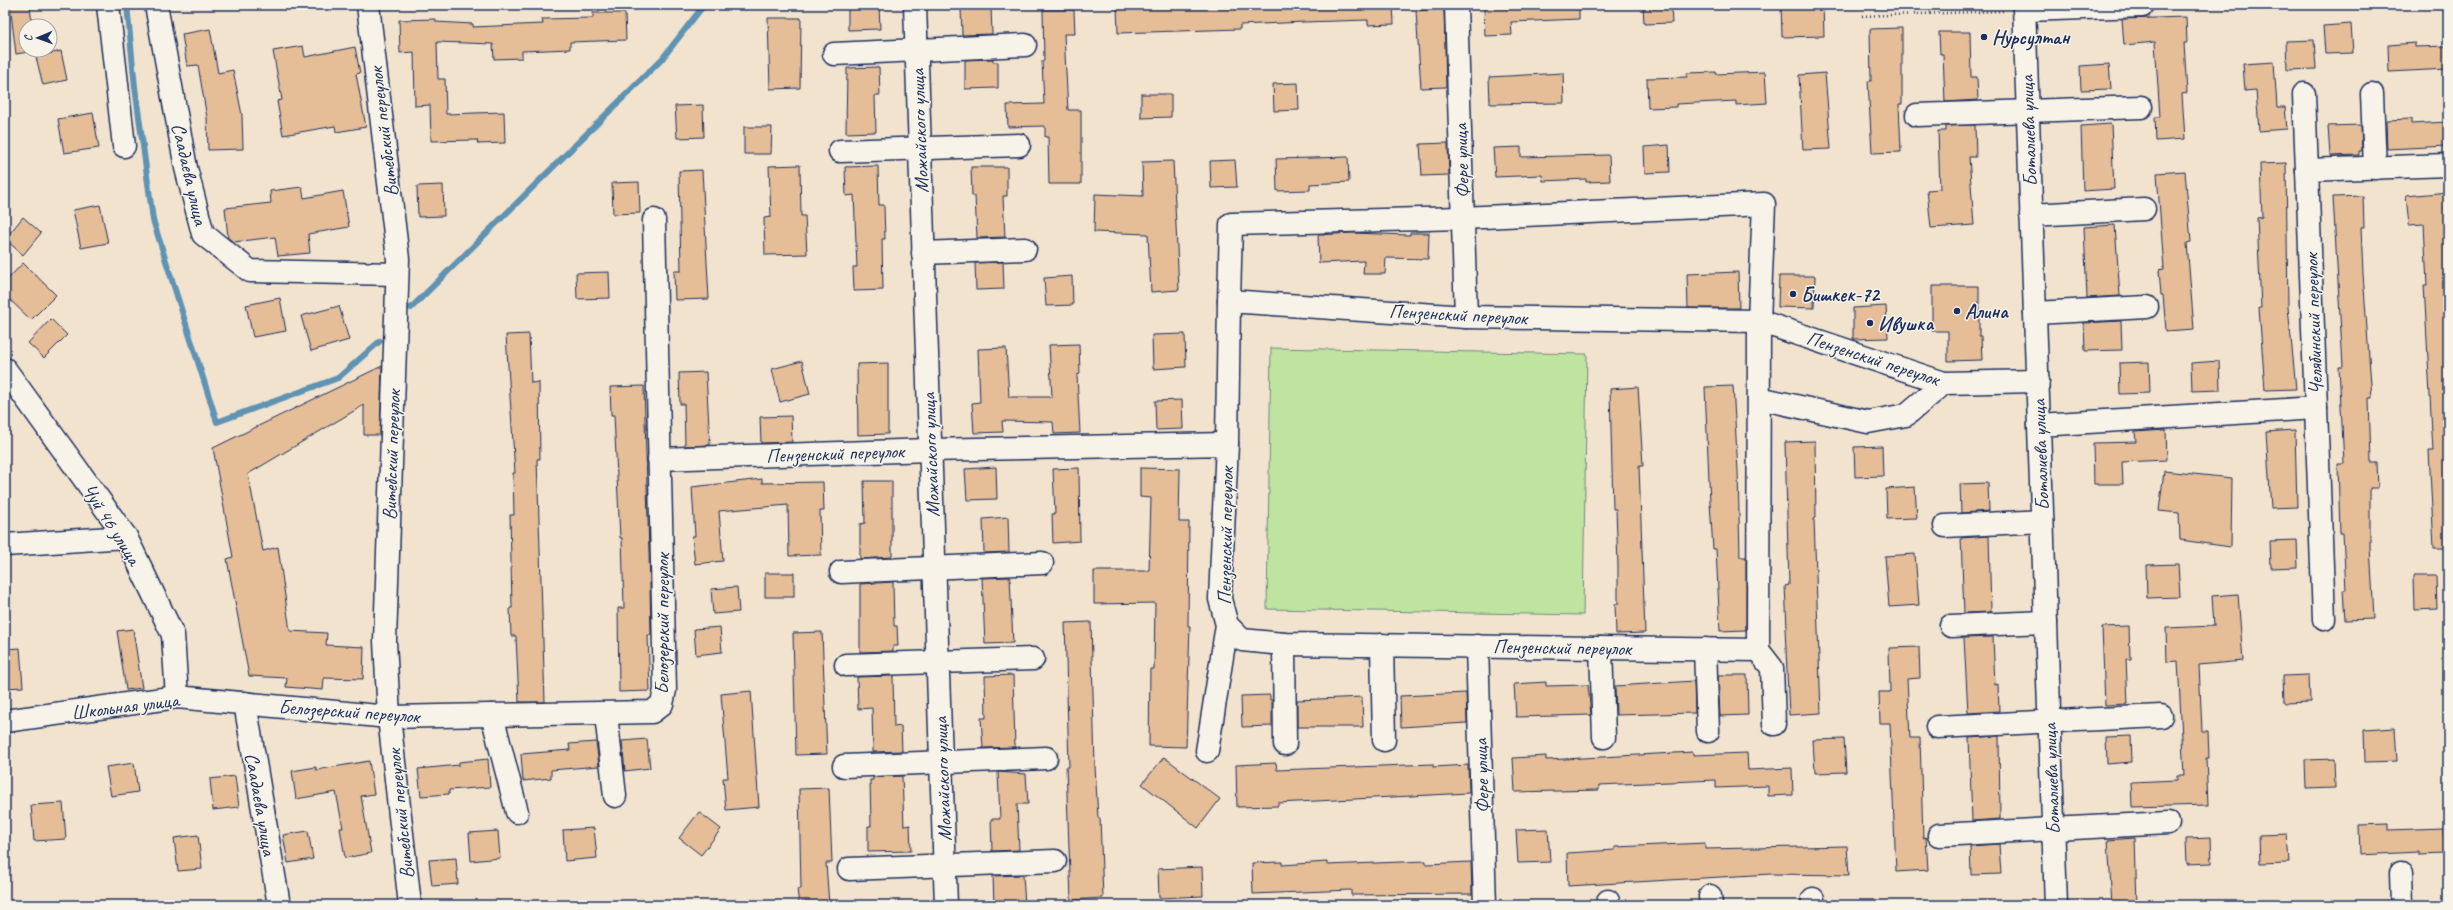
<svg xmlns="http://www.w3.org/2000/svg" width="2453" height="910" font-family="Caveat,sans-serif">
<rect width="100%" height="100%" fill="#f2e3cf"/>
<filter id="ink" filterUnits="userSpaceOnUse"><feTurbulence type="fractalNoise" baseFrequency=".025" numOctaves="2"/><feDisplacementMap in="SourceGraphic" scale="8" xChannelSelector="R" yChannelSelector="G"/><feConvolveMatrix kernelMatrix="1 2 1 2 8 2 1 2 1" color-interpolation-filters="sRGB"/></filter>
<g filter="url(#ink)">
<!-- green -->
<polygon fill="#bfe49f" stroke="#6d8a7e" points="1271,348 1587,354 1583,615 1267,609"/>
<g fill="none" stroke-linecap="round" stroke-linejoin="round">
<!-- stream -->
<g stroke="#5e93b3" stroke-width="6">
<polyline points="127,5 135,87 153,220 217,422 338,378 380,341"/>
<polyline points="411,308 662,59 704,5"/>
</g>
</g>
<!-- building -->
<g fill="#e5bd96" stroke="#1b2f5e">
<polygon points="10,5 30,5 32,26 26,26 26,50 35,51 16,54"/>
<polygon points="848,5 879,5 880,29 848,30"/>
<polygon points="1143,5 1393,5 1394,24 1368,25 1368,20 1304,22 1240,25 1240,29 1118,33 1117,6"/>
<polygon points="1535,5 1579,5 1579,19 1511,22 1512,35 1485,36 1484,7"/>
<polygon points="1643,5 1671,5 1672,23 1644,24"/>
<polygon points="1781,5 1823,5 1824,36 1782,37"/>
<polygon points="991,7 992,34 962,35 961,8"/>
<polygon points="1444,9 1446,87 1421,88 1416,11"/>
<polygon points="1043,10 1074,10 1075,34 1064,34 1068,110 1081,110 1081,184 1049,184 1048,137 1045,137 1045,126 1008,127 1007,105 1044,104 1042,61 1044,61"/>
<polygon points="593,13 625,13 626,40 570,42 570,49 522,51 522,58 494,59 493,44 437,42 438,79 445,79 446,114 504,112 505,143 478,144 477,140 431,141 430,105 415,106 414,52 400,53 399,20 436,19 436,22 473,24 473,27 543,24 542,19 593,18"/>
<polygon points="2186,17 2187,43 2184,43 2187,93 2182,94 2185,139 2156,141 2155,117 2160,117 2155,42 2124,45 2122,19"/>
<polygon points="768,18 801,18 800,88 770,89"/>
<polygon points="2351,24 2353,53 2325,54 2323,26"/>
<polygon points="1902,28 1902,104 1899,104 1901,152 1872,153 1868,81 1871,81 1870,29"/>
<polygon points="210,29 218,73 233,70 242,115 243,149 208,150 207,118 198,65 187,66 182,34"/>
<polygon points="1939,32 1970,32 1971,77 1977,77 1978,100 1945,102 1943,54 1940,54"/>
<polygon points="2314,40 2316,69 2287,70 2286,41"/>
<polygon points="2415,43 2415,47 2448,46 2448,69 2389,72 2388,45"/>
<polygon points="303,46 305,57 355,47 360,73 356,74 366,127 336,132 335,126 283,135 277,101 282,100 273,51"/>
<polygon points="61,51 67,80 43,85 36,57"/>
<polygon points="993,59 993,62 998,62 998,88 965,89 965,60"/>
<polygon points="2274,62 2277,107 2285,107 2287,129 2259,131 2256,90 2245,91 2243,64"/>
<polygon points="2109,64 2111,89 2081,90 2080,66"/>
<polygon points="879,67 880,95 875,95 876,132 846,133 847,68"/>
<polygon points="1716,72 1716,74 1765,72 1767,103 1736,105 1736,101 1676,104 1676,107 1648,108 1647,78 1687,77 1687,73"/>
<polygon points="1563,73 1564,103 1490,104 1489,77"/>
<polygon points="1825,73 1831,149 1803,150 1799,75"/>
<polygon points="1298,83 1299,110 1274,111 1273,84"/>
<polygon points="1141,94 1171,94 1171,117 1141,118"/>
<polygon points="703,105 704,137 677,138 675,106"/>
<polygon points="93,113 99,148 64,153 58,119"/>
<polygon points="2411,119 2411,124 2448,122 2448,146 2387,149 2386,120"/>
<polygon points="2111,124 2114,189 2083,191 2081,126"/>
<polygon points="1975,125 1976,157 1969,157 1974,225 1931,228 1927,190 1940,189 1938,131 1946,131 1946,126"/>
<polygon points="2361,125 2362,151 2359,151 2359,155 2330,156 2328,126"/>
<polygon points="744,127 772,127 771,154 744,154"/>
<polygon points="1448,143 1449,175 1422,176 1420,144"/>
<polygon points="1669,145 1670,172 1645,173 1644,147"/>
<polygon points="1521,147 1521,157 1609,155 1610,181 1586,182 1586,179 1543,181 1542,175 1495,177 1493,148"/>
<polygon points="1348,157 1349,182 1310,184 1310,190 1277,191 1276,159"/>
<polygon points="1235,160 1237,187 1211,188 1210,161"/>
<polygon points="1173,161 1179,290 1151,292 1148,234 1094,232 1095,194 1143,196 1142,162"/>
<polygon points="2286,163 2288,307 2296,389 2265,390 2259,308 2261,308 2257,218 2262,217 2260,164"/>
<polygon points="800,165 801,216 805,216 807,254 765,255 764,218 771,217 769,166"/>
<polygon points="878,166 879,205 884,205 885,239 882,239 883,290 854,291 853,267 857,267 854,195 846,196 845,167"/>
<polygon points="971,167 1007,167 1007,196 1003,196 1005,237 977,238 975,196 972,196"/>
<polygon points="702,170 709,299 675,300 674,271 681,271 679,171"/>
<polygon points="2185,171 2191,242 2187,243 2194,329 2166,331 2163,295 2161,295 2159,270 2164,269 2157,173"/>
<polygon points="639,182 640,213 613,214 612,183"/>
<polygon points="443,185 444,216 418,217 417,186"/>
<polygon points="302,187 304,198 343,191 349,227 308,234 310,253 278,256 275,237 234,242 228,238 225,208 271,203 270,191"/>
<polygon points="2448,192 2448,548 2434,548 2429,451 2433,451 2424,285 2427,285 2424,224 2409,225 2406,196"/>
<polygon points="2363,196 2364,227 2361,227 2363,274 2372,398 2369,398 2371,463 2377,463 2378,488 2370,488 2370,546 2374,619 2345,620 2343,590 2346,590 2343,533 2340,533 2338,464 2344,464 2339,367 2343,367 2333,197"/>
<polygon points="100,205 108,243 81,248 73,210"/>
<polygon points="23,217 41,233 23,255 5,239"/>
<polygon points="2115,225 2120,296 2087,298 2084,227"/>
<polygon points="1352,233 1410,235 1410,233 1429,233 1428,259 1386,258 1385,274 1363,274 1364,261 1319,263 1318,235"/>
<polygon points="1003,262 1004,289 976,290 975,263"/>
<polygon points="23,263 56,295 31,320 5,295 5,282"/>
<polygon points="609,272 610,298 577,299 576,273"/>
<polygon points="1738,272 1739,308 1688,308 1687,274"/>
<polygon points="1072,276 1073,305 1046,306 1044,278"/>
<polygon points="1779,276 1815,276 1814,308 1778,307"/>
<polygon points="1932,286 1979,286 1979,336 1981,336 1982,360 1948,361 1948,331 1932,331"/>
<polygon points="280,298 286,331 253,337 246,305"/>
<polygon points="339,306 349,340 311,351 301,316"/>
<polygon points="1886,306 1888,338 1853,339 1853,308"/>
<polygon points="51,319 67,335 44,358 28,343"/>
<polygon points="2121,321 2122,350 2085,351 2084,323"/>
<polygon points="529,334 531,383 539,382 540,459 537,459 545,702 519,702 516,636 511,636 510,608 512,608 510,515 514,515 513,473 515,473 506,335"/>
<polygon points="1185,334 1186,367 1153,369 1152,335"/>
<polygon points="1079,344 1080,374 1077,375 1080,433 1054,434 1053,422 1002,421 1003,432 974,433 972,403 980,402 978,349 1006,348 1009,397 1052,397 1049,345"/>
<polygon points="802,361 810,394 780,402 772,369"/>
<polygon points="2219,361 2220,390 2192,391 2191,363"/>
<polygon points="2149,362 2150,393 2120,394 2119,363"/>
<polygon points="888,363 888,434 858,435 857,364"/>
<polygon points="382,366 380,435 364,435 364,405 248,474 263,551 278,547 290,631 327,633 326,645 364,647 363,679 324,678 323,690 286,687 287,678 249,676 227,559 233,557 213,448"/>
<polygon points="706,372 710,445 685,446 684,404 680,404 679,373"/>
<polygon points="644,386 650,586 651,635 648,635 650,691 619,692 618,608 624,608 622,538 620,538 614,415 611,415 610,387"/>
<polygon points="1733,386 1738,471 1740,557 1746,557 1746,630 1720,631 1716,549 1713,549 1710,503 1705,387"/>
<polygon points="1638,387 1643,466 1639,466 1645,633 1616,634 1615,604 1618,604 1618,566 1616,509 1613,509 1610,389"/>
<polygon points="1182,400 1183,429 1156,430 1155,401"/>
<polygon points="791,416 792,442 761,443 760,417"/>
<polygon points="2166,430 2167,460 2122,462 2123,484 2094,484 2093,443 2136,442 2135,432"/>
<polygon points="2295,430 2297,507 2271,508 2266,432"/>
<polygon points="1815,441 1816,518 1814,519 1821,713 1789,715 1785,628 1787,628 1785,586 1789,585 1785,442"/>
<polygon points="1882,446 1883,476 1855,477 1854,447"/>
<polygon points="996,467 997,499 967,500 965,469"/>
<polygon points="1079,468 1080,541 1053,543 1052,514 1055,514 1053,469"/>
<polygon points="1140,468 1180,469 1179,522 1189,522 1188,626 1190,626 1186,747 1149,746 1150,669 1154,669 1155,603 1094,604 1094,571 1149,571 1151,498 1140,497"/>
<polygon points="2164,471 2232,478 2231,547 2180,540 2179,513 2159,511"/>
<polygon points="762,479 762,483 823,482 824,511 820,511 821,555 789,556 788,505 719,511 723,561 695,564 692,536 695,536 692,487"/>
<polygon points="864,481 892,481 892,557 860,559 860,524 865,523"/>
<polygon points="1988,483 1989,511 1961,513 1960,484"/>
<polygon points="1915,487 1917,518 1887,519 1886,489"/>
<polygon points="1008,517 1009,552 984,553 983,519"/>
<polygon points="1989,536 1991,612 1964,613 1961,538"/>
<polygon points="2297,540 2298,567 2271,568 2270,541"/>
<polygon points="1915,554 1919,605 1889,607 1885,556"/>
<polygon points="2178,564 2180,597 2147,598 2146,565"/>
<rect x="765" y="573" width="29" height="24"/>
<polygon points="2413,576 2436,576 2437,609 2414,610"/>
<polygon points="1010,577 1013,643 985,644 982,578"/>
<polygon points="893,582 894,626 897,626 898,646 893,646 893,651 860,652 860,584"/>
<polygon points="737,587 739,612 713,614 711,589"/>
<polygon points="2238,594 2243,661 2199,665 2202,731 2208,731 2209,758 2206,758 2208,805 2132,807 2131,782 2177,780 2177,776 2184,776 2178,661 2167,662 2166,628 2214,626 2212,596"/>
<polygon points="1091,622 1095,766 1098,818 1100,818 1103,898 1071,900 1066,767 1069,767 1065,623"/>
<polygon points="2129,626 2130,659 2126,659 2128,704 2105,705 2102,627"/>
<polygon points="720,627 722,652 696,655 694,629"/>
<polygon points="133,629 142,688 126,690 117,631"/>
<polygon points="822,632 827,754 796,755 793,633"/>
<polygon points="1993,637 1995,685 1998,684 1999,711 1968,713 1964,638"/>
<polygon points="1919,647 1920,678 1907,679 1910,738 1920,738 1923,838 1926,837 1928,870 1896,872 1890,723 1880,723 1879,692 1890,692 1889,648"/>
<polygon points="20,648 23,687 5,688 5,649"/>
<polygon points="1013,675 1015,747 983,748 981,718 986,718 985,676"/>
<polygon points="1718,675 1747,675 1748,715 1720,716"/>
<polygon points="2309,675 2310,702 2284,703 2283,676"/>
<polygon points="893,676 894,727 901,726 902,751 873,752 872,708 858,709 857,677"/>
<polygon points="1694,681 1695,713 1616,715 1615,686"/>
<polygon points="1546,682 1546,686 1588,685 1591,715 1516,717 1514,684"/>
<polygon points="751,691 759,807 726,810 723,778 728,778 721,694"/>
<polygon points="1466,693 1467,723 1401,727 1400,696"/>
<polygon points="1270,695 1270,700 1272,700 1272,726 1242,727 1241,696"/>
<polygon points="1362,697 1363,727 1297,727 1297,700"/>
<polygon points="2395,728 2397,761 2365,762 2364,730"/>
<polygon points="1999,736 2000,819 1972,821 1969,738"/>
<polygon points="2131,736 2132,762 2107,764 2106,737"/>
<polygon points="647,739 650,768 625,771 622,741"/>
<polygon points="1844,739 1846,772 1815,773 1813,740"/>
<polygon points="596,742 599,766 551,770 551,778 523,781 521,754 570,750 569,744"/>
<polygon points="1693,752 1693,755 1747,753 1748,770 1792,768 1793,795 1768,796 1768,786 1716,788 1716,780 1599,785 1599,790 1515,792 1513,758 1546,756 1546,760"/>
<polygon points="1164,757 1220,799 1198,828 1142,784"/>
<polygon points="488,759 490,787 449,790 449,794 421,796 418,769 459,765 459,762"/>
<polygon points="2334,759 2335,788 2306,789 2305,760"/>
<polygon points="369,761 374,794 361,796 371,853 345,858 340,828 343,828 336,792 296,799 292,771 316,767 316,770"/>
<polygon points="134,763 138,792 111,796 106,767"/>
<polygon points="1276,763 1277,770 1433,764 1433,767 1468,765 1469,793 1278,803 1278,806 1237,807 1236,765"/>
<polygon points="998,772 1026,774 1028,804 1017,804 1019,850 992,851 991,819 1000,819"/>
<polygon points="235,776 239,807 213,810 210,779"/>
<polygon points="902,776 904,826 910,825 911,851 868,852 868,826 871,826 870,780 873,780 873,777"/>
<polygon points="829,788 832,863 826,863 829,905 799,905 797,889 801,889 799,789"/>
<polygon points="63,803 66,839 34,841 31,805"/>
<polygon points="699,812 721,829 701,855 679,838"/>
<polygon points="2388,824 2388,830 2443,828 2445,854 2419,855 2419,852 2360,855 2359,825"/>
<polygon points="594,828 597,858 565,861 563,830"/>
<polygon points="1548,829 1550,862 1518,863 1516,830"/>
<polygon points="308,831 313,859 288,863 283,835"/>
<polygon points="498,831 500,858 471,861 469,833"/>
<polygon points="2287,834 2289,863 2260,864 2259,835"/>
<polygon points="198,835 202,869 178,871 174,838"/>
<polygon points="2135,838 2137,905 2112,905 2108,840"/>
<polygon points="2211,838 2212,863 2187,864 2186,839"/>
<polygon points="1705,843 1705,849 1847,846 1849,875 1771,874 1568,886 1567,853 1615,850 1615,847"/>
<polygon points="1999,844 2001,874 1971,875 1970,846"/>
<polygon points="456,858 458,884 432,886 429,860"/>
<polygon points="1426,861 1426,864 1471,862 1472,894 1351,895 1351,890 1253,894 1252,863 1282,862 1282,865 1327,862 1327,865"/>
<polygon points="1202,867 1203,896 1159,898 1158,869"/>
<polygon points="1023,875 1025,905 994,905 993,876"/>
</g>
<g fill="none" stroke-linecap="round" stroke-linejoin="round">
<defs>
<g id="minor">
<polyline points="108,5 124,146"/>
<polyline points="156,5 186,168 203,234 250,271 397,274"/>
<polyline points="368,5 398,259 385,641 389,717 410,905"/>
<polyline points="915,5 946,905"/>
<polyline points="1456,5 1466,317"/>
<polyline points="2024,5 2056,905"/>
<polyline points="2024,10 2142,6"/>
<polyline points="834,54 1025,45"/>
<polyline points="2304,94 2307,170"/>
<polyline points="2372,94 2375,168"/>
<polyline points="1917,115 2141,107"/>
<polyline points="840,151 1019,145"/>
<polyline points="2031,215 2144,209"/>
<polyline points="923,253 1025,249"/>
<polyline points="2035,313 2147,307"/>
<polyline points="5,369 126,537 173,635 177,697"/>
<polyline points="1759,398 1868,422 1906,415 1944,383"/>
<polyline points="2039,425 2316,408"/>
<polyline points="1227,444 1229,301 1466,317 1759,321 1944,383 2038,381"/>
<polyline points="659,459 930,450 1227,444 1220,599 1227,625 1242,640 1284,644 1758,650 1759,321 1764,204 1462,218 1231,224 1229,301"/>
<polyline points="1945,526 2042,521"/>
<polyline points="5,545 126,537"/>
<polyline points="841,572 1042,563"/>
<polyline points="2324,619 2307,170 2448,165"/>
<polyline points="1951,626 2046,622"/>
<polyline points="1284,644 1285,744"/>
<polyline points="1382,645 1384,740"/>
<polyline points="1477,646 1485,905"/>
<polyline points="1601,648 1604,737"/>
<polyline points="1705,649 1708,731"/>
<polyline points="1758,650 1772,668 1774,724"/>
<polyline points="846,665 1033,659"/>
<polyline points="245,703 279,905"/>
<polyline points="606,714 615,796"/>
<polyline points="492,715 517,812"/>
<polyline points="5,721 177,697 389,717 652,712 662,704 665,690 654,220"/>
<polyline points="1937,727 2161,716"/>
<polyline points="1207,751 1227,625"/>
<polyline points="844,766 1046,758"/>
<polyline points="1939,835 2168,823"/>
<polyline points="849,869 1055,861"/>
<polyline points="2401,873 2402,905"/>
<polyline points="1710,896 1711,905"/>
<polyline points="1813,899 1813,905"/>
<polyline points="1608,901 1608,905"/>
</g>
</defs>
<!-- minor casing -->
<use href="#minor" stroke="#1b2f5e" stroke-width="25"/>
<!-- path -->
<polyline stroke="#1b2f5e" stroke-width="2.5" stroke-dasharray="1 3" stroke-linecap="butt" points="1862,16 2004,11"/>
<!-- minor -->
<use href="#minor" stroke="#f7f3e8" stroke-width="22"/>
</g>
</g>
<!-- markers -->
<g fill="#1b2f5e" stroke="#f7f3e8" stroke-width="1.5">
<circle cx="1984" cy="37" r="4"/>
<circle cx="1793" cy="294" r="4"/>
<circle cx="1957" cy="311" r="4"/>
<circle cx="1870" cy="323" r="4"/>
</g>
<g text-anchor="middle" stroke-width="3" stroke-linejoin="round" paint-order="stroke">
<!-- poi labels -->
<g font-size="20" font-weight="bold" fill="#1b2f5e" stroke="#f7f3e8" text-anchor="start">
<text x="1992" y="44">Нурсултан</text>
<text x="1801" y="301">Бишкек-72</text>
<text x="1965" y="318">Алина</text>
<text x="1878" y="330">Ивушка</text>
</g>
<!-- street labels -->
<g font-size="20" fill="#1b2f5e" stroke="#f7f3e8">
<text transform="translate(919 131) rotate(-92)" y="7">Можайского улица</text>
<text transform="translate(2028 131) rotate(-92)" y="7">Боталиева улица</text>
<text transform="translate(383 132) rotate(-97)" y="7">Витебский переулок</text>
<text transform="translate(1461 161) rotate(-92)" y="7">Фере улица</text>
<text transform="translate(190 174) rotate(77)" y="7">Саадаева улица</text>
<text transform="translate(1458 314) rotate(3)" y="7">Пензенский переулок</text>
<text transform="translate(2313 324) rotate(-92)" y="7">Челябинский переулок</text>
<text transform="translate(1873 358) rotate(18)" y="7">Пензенский переулок</text>
<text transform="translate(835 453) rotate(-2)" y="7">Пензенский переулок</text>
<text transform="translate(391 455) rotate(-88)" y="7">Витебский переулок</text>
<text transform="translate(930 455) rotate(-92)" y="7">Можайского улица</text>
<text transform="translate(2040 455) rotate(-92)" y="7">Боталиева улица</text>
<text transform="translate(112 524) rotate(58)" y="7">Чуй 46 улица</text>
<text transform="translate(1225 536) rotate(-89)" y="7">Пензенский переулок</text>
<text transform="translate(662 624) rotate(-90)" y="7">Белозерский переулок</text>
<text transform="translate(1562 647) rotate(1)" y="7">Пензенский переулок</text>
<text transform="translate(125 706) rotate(-7)" y="7">Школьная улица</text>
<text transform="translate(349 711) rotate(4)" y="7">Белозерский переулок</text>
<text transform="translate(1481 776) rotate(-92)" y="7">Фере улица</text>
<text transform="translate(942 779) rotate(-92)" y="7">Можайского улица</text>
<text transform="translate(2051 779) rotate(-92)" y="7">Боталиева улица</text>
<text transform="translate(261 804) rotate(80)" y="7">Саадаева улица</text>
<text transform="translate(400 814) rotate(-96)" y="7">Витебский переулок</text>
</g>
</g>
<!-- margin -->
<rect width="2453" height="910" fill="none" stroke="#f7f3e8" stroke-width="20"/>
<rect x="10" y="10" width="2433" height="890" fill="none" stroke="#1b2f5e" stroke-width="1.5" filter="url(#ink)"/>
<!-- north arrow -->
<g transform="translate(38 38) rotate(268)"><circle r="19" fill="#f7f3e8" stroke="#9fa5b1"/>
<path d="M0-3L7 15L0 10L-7 15Z" fill="#1b2f5e"/>
<text y="-6" font-size="11" font-weight="bold" text-anchor="middle" fill="#1b2f5e">С</text>
</g>
</svg>
